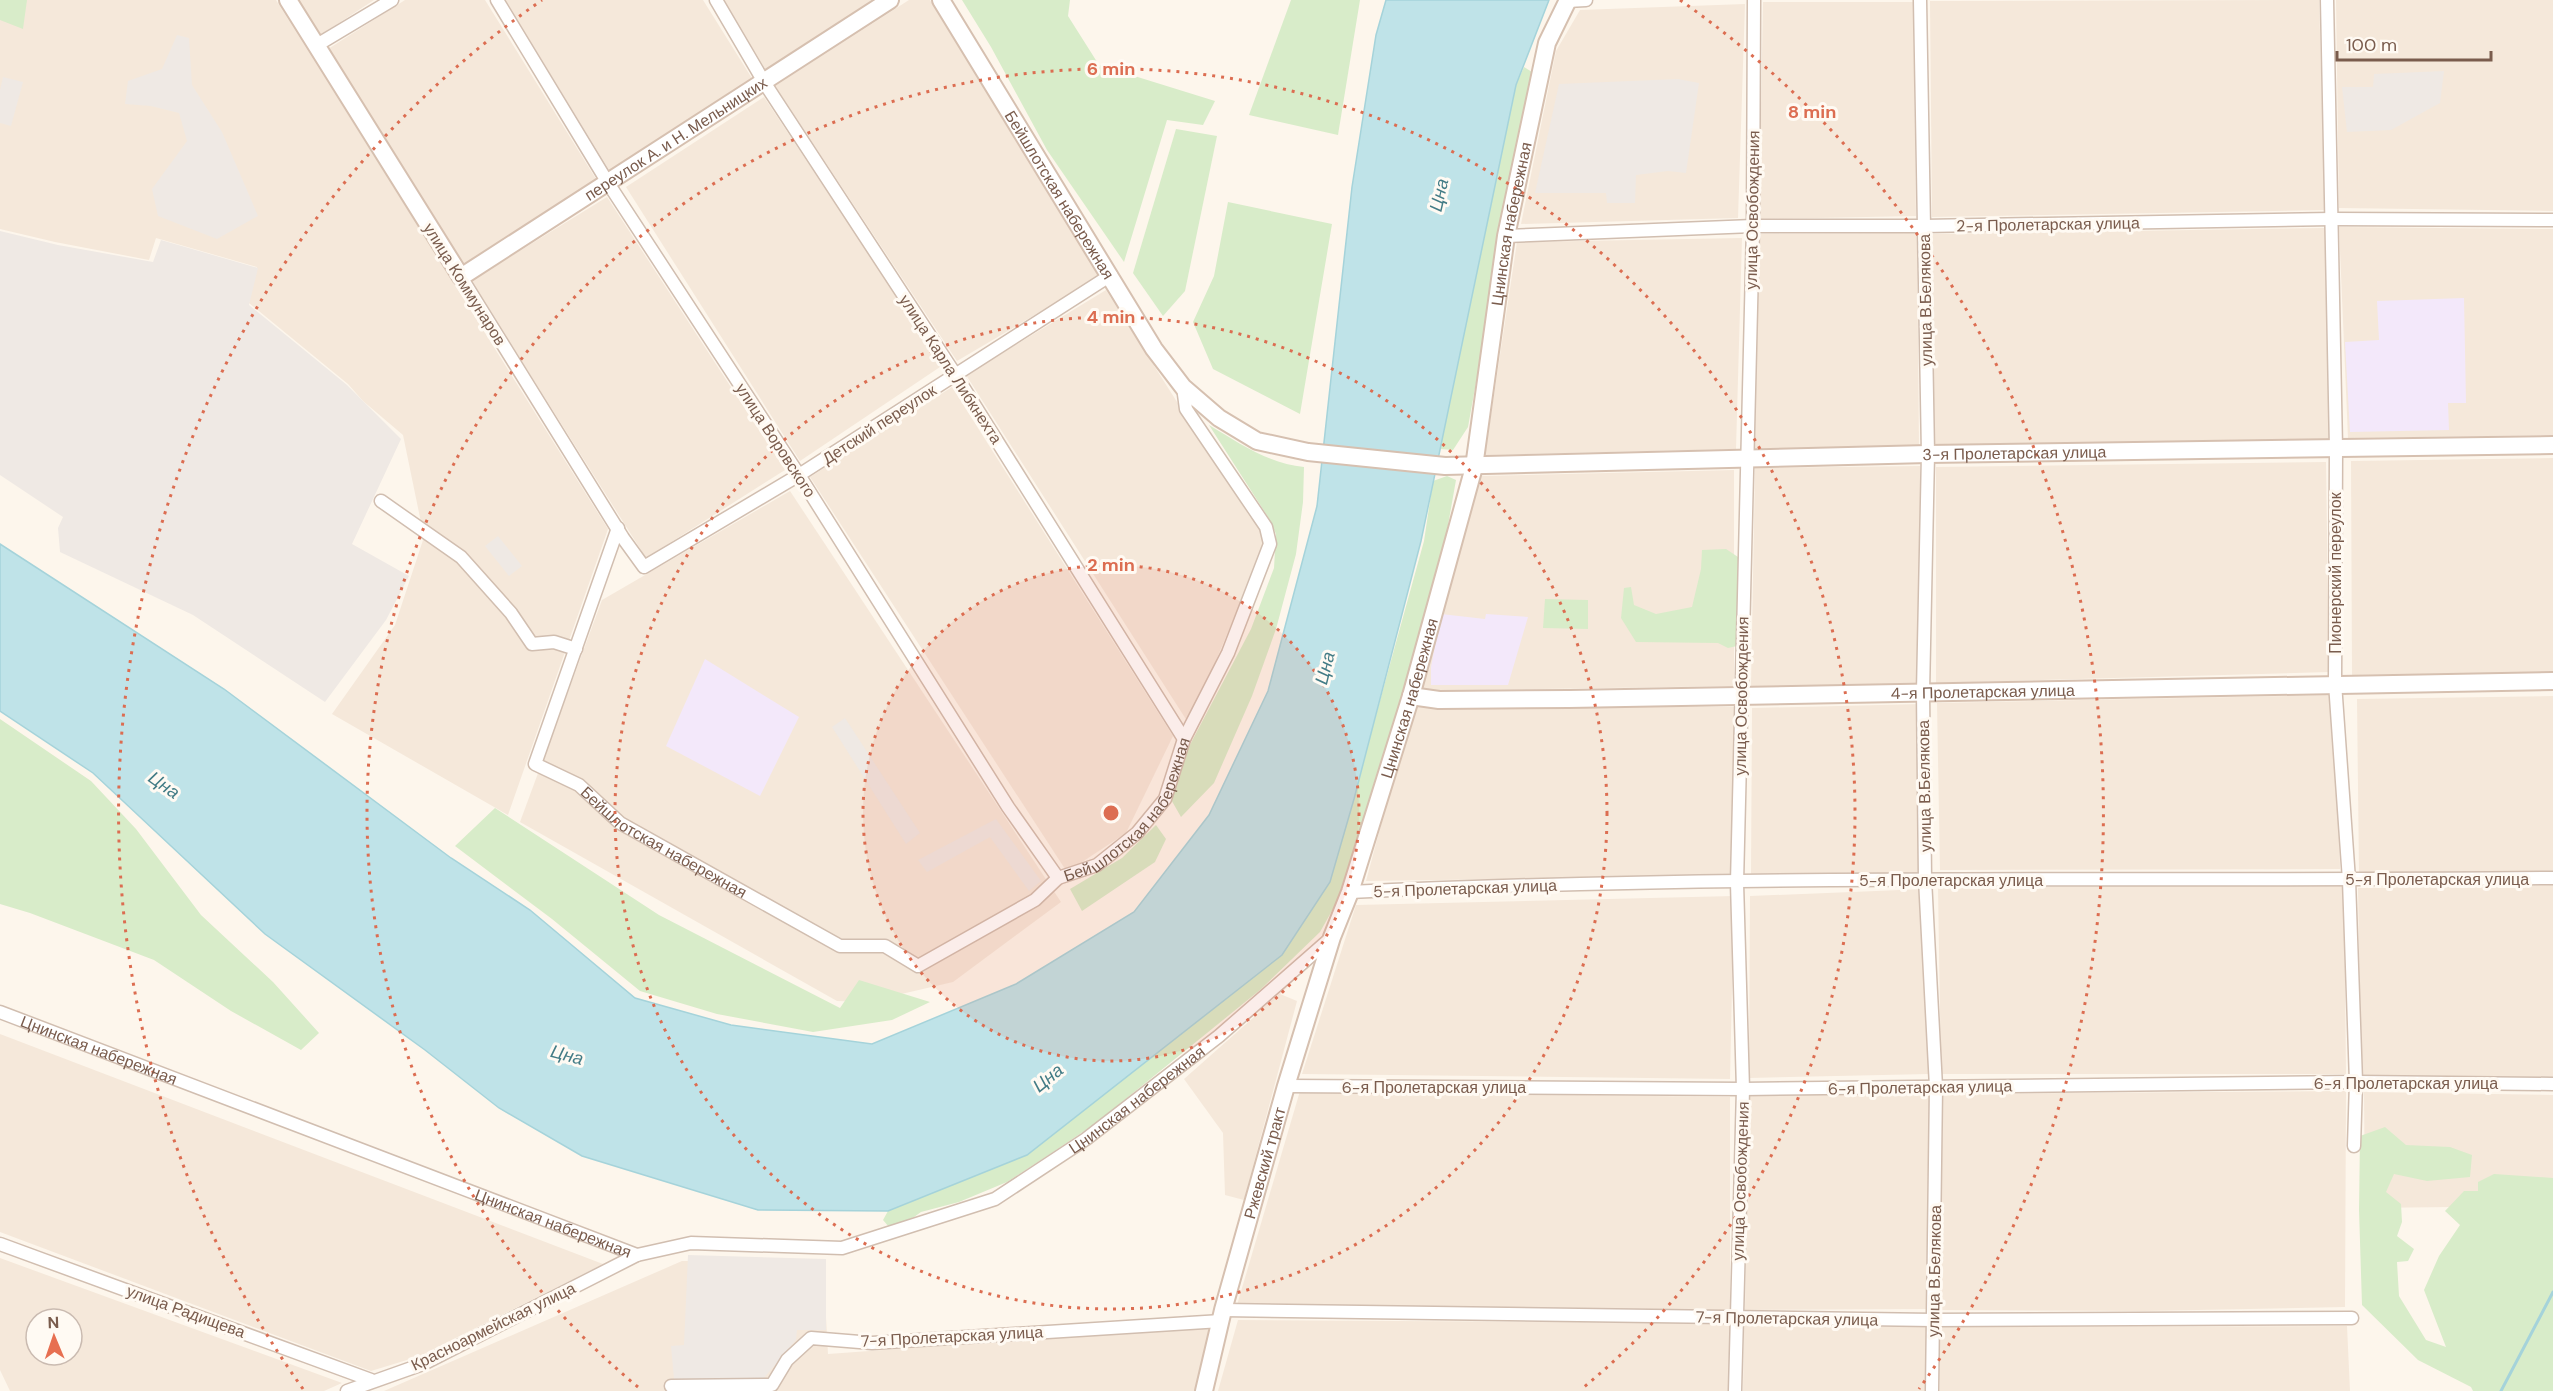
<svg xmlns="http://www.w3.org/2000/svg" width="2553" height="1391" font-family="'DM Sans',sans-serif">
<rect width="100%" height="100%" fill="#fdf6ec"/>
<!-- residential -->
<g fill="#f5e8da" fill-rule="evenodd">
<polygon points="0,0 276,0 608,529 508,815 332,714 395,625 424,537 403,435 363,401 348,384 249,303 257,267 156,238 149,260 55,242 0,229"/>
<polygon points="298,0 374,0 319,36"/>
<polygon points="405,0 485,0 596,179 462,268 328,49"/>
<polygon points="505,0 703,0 753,80 611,173"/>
<polygon points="721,0 878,0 766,72"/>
<polygon points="909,0 930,0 1099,277 957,361 775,86"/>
<polygon points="2319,0 2325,210 1932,217 1930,1"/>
<polygon points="2336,0 2553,0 2553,211 2339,208"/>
<polygon points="1763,2 1913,2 1916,216 1759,219"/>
<polygon points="1745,4 1738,218 1521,224 1556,51 1580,10"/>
<polygon points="764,97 943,365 800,461 626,187"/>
<polygon points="607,197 785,470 646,558 471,281"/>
<polygon points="2339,227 2553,229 2553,435 2348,438"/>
<polygon points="2325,228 2330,440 1934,446 1932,234"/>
<polygon points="1917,233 1919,447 1753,451 1760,234"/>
<polygon points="1742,238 1736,449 1485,455 1517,242"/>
<polygon points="1106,290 1250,517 1261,528 1264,547 1189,724 966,375"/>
<polygon points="952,387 1173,736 1126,833 1067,872 810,477"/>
<polygon points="2553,458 2553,672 2352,675 2351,461"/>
<polygon points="2326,462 2329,672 1936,683 1936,467"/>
<polygon points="1920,466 1922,685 1751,686 1755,468"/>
<polygon points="1734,470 1734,686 1422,691 1481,476"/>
<polygon points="790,491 1061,902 953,982 867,1002 837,1001 520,822 602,600"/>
<polygon points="2336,695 2340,869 1940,870 1937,703"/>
<polygon points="2553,696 2553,871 2359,873 2357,699"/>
<polygon points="1922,704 1926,872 1751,876 1752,708"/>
<polygon points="1413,706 1734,707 1735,876 1366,881"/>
<polygon points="2344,884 2346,1074 1941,1074 1938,888"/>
<polygon points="2553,885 2553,1077 2361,1078 2358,888"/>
<polygon points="1925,889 1929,1074 1749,1078 1750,896"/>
<polygon points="1734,896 1730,1079 1302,1074 1356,905"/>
<polygon points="1280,994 1297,1001 1244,1200 1225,1195 1223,1133 1184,1079"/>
<polygon points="0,1034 603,1264 420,1356 371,1371 0,1232"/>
<polygon points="1300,1091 1730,1097 1730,1312 1237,1305"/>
<polygon points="2346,1091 2345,1307 2144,1311 1939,1310 1943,1094"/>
<polygon points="2364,1092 2553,1095 2553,1206 2365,1208"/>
<polygon points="1929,1093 1926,1309 1745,1310 1749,1096"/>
<path d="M0,1258L342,1383L324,1391H10L0,1370ZM36,1319H72V1355H36Z"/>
<polygon points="682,1261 823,1262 828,1354 1213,1326 1196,1391 384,1391"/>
<polygon points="1238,1320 1731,1323 1729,1391 1218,1391"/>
<polygon points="1744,1325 1926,1327 1926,1391 1743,1391"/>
<polygon points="2347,1326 2350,1391 1940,1391 1940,1327"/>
</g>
<!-- industrial -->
<g fill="#efe9e4">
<polygon points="177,35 189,38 192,85 222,132 258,216 217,239 158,216 152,189 187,141 179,113 151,106 125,104 128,81 162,69"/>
<polygon points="2444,71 2440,103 2391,130 2347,132 2342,87 2373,87 2374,74"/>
<polygon points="3,77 23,82 11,126 0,123 0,90"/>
<polygon points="1678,79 1699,83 1686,173 1668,171 1636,175 1635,203 1607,203 1606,193 1535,193 1559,84"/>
<polygon points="0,231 58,245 153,262 161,240 258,268 249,305 347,385 401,439 352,544 409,576 386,620 325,702 193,615 60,552 58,528 63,517 0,475"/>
<polygon points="498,536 522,566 509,576 485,546"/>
<polygon points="845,718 920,833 906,844 832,727"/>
<polygon points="996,819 1041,881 1029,891 990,837 927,872 918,860"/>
<polygon points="688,1255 826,1259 826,1330 797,1330 796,1340 763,1379 674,1379 671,1346 684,1345"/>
</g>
<!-- education -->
<g fill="#f3e8fa">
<polygon points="2464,298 2466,403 2448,403 2449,430 2350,432 2345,342 2379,340 2377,301"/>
<polygon points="1441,614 1485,619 1486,614 1528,617 1508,685 1431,685 1431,667"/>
<polygon points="705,659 799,717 760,796 666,746"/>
</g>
<!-- green -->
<g fill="#d8ecc9">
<polygon points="0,0 27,0 23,29 0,20"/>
<polygon points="962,0 1070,0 1068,16 1099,65 1215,101 1203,125 1167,120 1124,262 1047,150 991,47"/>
<polygon points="1291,0 1360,0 1338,135 1249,115"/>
<polygon points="1524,67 1532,72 1468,427 1453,450 1440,449 1516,85"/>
<polygon points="1176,129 1217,136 1185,291 1163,316 1133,273"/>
<polygon points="1228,202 1332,224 1300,414 1213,369 1193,322 1214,276"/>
<path d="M1209,425C1239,443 1269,464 1304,467L1303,502L1296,554L1276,629L1252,696L1214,783L1181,817L1169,796L1184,756L1251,629L1274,568L1276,534L1268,517Z"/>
<polygon points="1447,476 1456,480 1442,559 1397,717 1376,776 1372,800 1342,893 1320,932 1260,990 1096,1123 1053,1152 1007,1182 959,1202 921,1212 914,1217 889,1227 883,1220 888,1211 1282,955 1330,882 1424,541 1433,481"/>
<polygon points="1726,549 1738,557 1737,646 1728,648 1718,643 1636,642 1621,618 1624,588 1631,587 1634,605 1656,614 1692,607 1701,569 1702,550"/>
<polygon points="1545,599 1588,600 1588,629 1543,628"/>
<polygon points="0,719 91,781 136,829 201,915 273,982 319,1033 301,1050 231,1011 154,960 30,913 0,904"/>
<polygon points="495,808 659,915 840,1008 859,980 930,1002 892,1020 813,1032 717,1014 640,991 552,919 455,846"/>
<polygon points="1156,825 1166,839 1155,862 1082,911 1070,889 1122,858"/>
<polygon points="2385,1127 2406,1145 2450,1147 2472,1155 2470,1177 2427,1181 2394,1174 2386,1192 2401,1204 2402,1222 2397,1236 2414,1249 2408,1261 2397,1262 2399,1296 2426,1340 2446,1347 2424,1290 2439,1256 2460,1225 2445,1211 2464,1191 2478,1191 2478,1182 2494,1174 2553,1178 2553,1391 2473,1391 2471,1387 2418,1360 2362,1305 2359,1210 2360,1136"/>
</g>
<!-- water -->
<polygon fill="#bfe3e8" stroke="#a5d3da" stroke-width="1.5" points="1386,0 1549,0 1516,85 1421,541 1354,799 1330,882 1282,955 1027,1155 888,1211 758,1210 582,1156 499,1108 425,1050 265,934 93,773 0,711 0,544 224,689 451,858 530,910 635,998 731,1025 872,1044 1016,984 1134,912 1209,815 1268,691 1317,506 1352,187 1376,35"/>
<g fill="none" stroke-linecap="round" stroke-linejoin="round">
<!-- stream -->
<polyline stroke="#a5d3da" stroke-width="3" points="2501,1391 2553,1292"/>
<defs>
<g id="street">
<polyline points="497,0 608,183 799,475 1008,807 1058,878"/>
<polyline points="716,0 764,82 955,374 1184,739"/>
<polyline points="1920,0 1928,454 1923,692 1925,879 1936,1087 1932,1391"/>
<polyline points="2327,0 2336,448 2335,683 2349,880 2356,1082 2354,1146"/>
<polyline points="1567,1 1586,0"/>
<polyline points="317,45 392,0"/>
<polyline points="1506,236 1753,226 1924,226 2332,219 2553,220"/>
<polyline points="461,277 623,538 644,567 799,475 1111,275"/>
<polyline points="381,501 461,557 511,613 532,644 554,642 576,649"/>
<path id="s1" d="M618,528L535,764L579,785L620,823L840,946H885L918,966L1035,900L1058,878L1097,865L1137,833L1165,799L1184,739L1228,653L1270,544L1266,527L1186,409L1183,387"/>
<path d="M1350,892C1750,873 2152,882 2553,878"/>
<path id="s2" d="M0,1012L637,1255"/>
<polyline points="1286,1086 1743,1089 2356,1082 2553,1084"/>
<polyline points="0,1244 371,1380"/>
<polyline points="1223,1310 1933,1320 2352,1318"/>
<polyline points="671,1386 772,1385 787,1360 811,1338 872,1343 1221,1321"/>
<path id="s3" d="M347,1391L423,1364L637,1255L691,1243L842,1248L995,1199L1086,1139L1219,1036L1331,938"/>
<polyline points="1735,1391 1743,1089 1737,883 1753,226 1754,0"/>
</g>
<g id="secondary">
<path id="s4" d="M288,0L461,277L890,0"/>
<path id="s5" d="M941,0L1154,349L1183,387L1219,418L1257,441L1308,452L1445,466L1928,454L2553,445"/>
<path id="s6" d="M1411,696L1439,700L1569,699L2553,681"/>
<path id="s7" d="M1204,1391L1223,1310L1286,1086L1332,937L1350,892L1411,696L1474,467L1506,236L1547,43L1568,0"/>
</g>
</defs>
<!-- street casing -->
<use href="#street" stroke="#d1beb0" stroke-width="15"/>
<!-- secondary casing -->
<use href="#secondary" stroke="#d6c0b0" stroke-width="20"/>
<!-- street -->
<use href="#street" stroke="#fff" stroke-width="12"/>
<!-- secondary -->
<use href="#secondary" stroke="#fff" stroke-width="16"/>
</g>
<!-- distance rings -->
<circle cx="1111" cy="813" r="248" fill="#dc6d51" fill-opacity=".12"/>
<g fill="none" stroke="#dc6d51" stroke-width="3" stroke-dasharray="3 6">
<circle cx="1111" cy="813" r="248"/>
<circle cx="1111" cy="813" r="496"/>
<path d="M638 1387A744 744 0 1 1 1584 1387"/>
<path d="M303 1389A992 992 0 0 1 542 0M1680 0A992 992 0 0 1 1919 1389"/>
</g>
<g text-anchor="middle" stroke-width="6" stroke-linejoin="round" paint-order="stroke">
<!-- street labels -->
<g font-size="16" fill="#7a5c4d" stroke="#fffaf3">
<text dy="6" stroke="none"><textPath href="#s4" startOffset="582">переулок А. и Н. Мельницких</textPath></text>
<text dy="6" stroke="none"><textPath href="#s5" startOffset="228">Бейшлотская набережная</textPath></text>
<text transform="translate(1752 210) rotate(-89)" y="6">улица Освобождения</text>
<text transform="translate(2048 224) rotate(-1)" y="6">2-я Пролетарская улица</text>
<text dy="6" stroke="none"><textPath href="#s7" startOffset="1209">Цнинская набережная</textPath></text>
<text transform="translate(465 284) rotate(58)" y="6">улица Коммунаров</text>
<text transform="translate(1925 300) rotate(-91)" y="6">улица В.Белякова</text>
<text transform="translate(951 369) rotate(57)" y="6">улица Карла Либкнехта</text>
<text transform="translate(879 424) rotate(-33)" y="6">Детский переулок</text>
<text transform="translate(776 440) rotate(57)" y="6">улица Воровского</text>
<text dy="6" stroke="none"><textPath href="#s5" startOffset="1308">3-я Пролетарская улица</textPath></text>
<text transform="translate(2335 573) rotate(-90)" y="6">Пионерский переулок</text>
<text dy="6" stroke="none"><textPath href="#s6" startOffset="572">4-я Пролетарская улица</textPath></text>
<text transform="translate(1741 696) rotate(-89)" y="6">улица Освобождения</text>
<text dy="6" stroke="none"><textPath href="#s7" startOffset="723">Цнинская набережная</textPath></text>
<text transform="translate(1924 786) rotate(-91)" y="6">улица В.Белякова</text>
<text dy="6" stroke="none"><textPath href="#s1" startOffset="960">Бейшлотская набережная</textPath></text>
<text dy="6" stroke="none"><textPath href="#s1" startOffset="402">Бейшлотская набережная</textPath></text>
<text x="2437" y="885">5-я Пролетарская улица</text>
<text x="1951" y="886">5-я Пролетарская улица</text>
<text transform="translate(1465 888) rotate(-2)" y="6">5-я Пролетарская улица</text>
<text dy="6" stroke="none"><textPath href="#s2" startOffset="106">Цнинская набережная</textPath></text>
<text x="2406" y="1089">6-я Пролетарская улица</text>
<text x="1434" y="1093">6-я Пролетарская улица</text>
<text transform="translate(1920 1087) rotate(-1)" y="6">6-я Пролетарская улица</text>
<text dy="6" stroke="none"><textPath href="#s3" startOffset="861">Цнинская набережная</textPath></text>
<text dy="6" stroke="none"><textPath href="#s7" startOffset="236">Ржевский тракт</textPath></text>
<text transform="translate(1740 1181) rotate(-88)" y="6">улица Освобождения</text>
<text dy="6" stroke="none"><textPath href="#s2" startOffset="592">Цнинская набережная</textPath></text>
<text transform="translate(1934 1271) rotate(-89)" y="6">улица В.Белякова</text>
<text transform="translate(186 1311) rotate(20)" y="6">улица Радищева</text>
<text transform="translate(1787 1318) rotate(1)" y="6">7-я Пролетарская улица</text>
<text transform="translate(493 1326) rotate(-26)" y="6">Красноармейская улица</text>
<text transform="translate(952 1336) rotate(-3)" y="6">7-я Пролетарская улица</text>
</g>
<!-- water labels -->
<g font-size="18" font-style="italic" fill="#437c86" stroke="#fffaf3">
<text transform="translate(1439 195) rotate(-77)" y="6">Цна</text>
<text transform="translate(1325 668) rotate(-76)" y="6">Цна</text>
<text transform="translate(164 785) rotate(35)" y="6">Цна</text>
<text transform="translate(567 1055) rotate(15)" y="6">Цна</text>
<text transform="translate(1048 1078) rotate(-39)" y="6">Цна</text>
</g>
</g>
<circle cx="1111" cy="813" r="9" fill="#dc6d51" stroke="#fffaf3" stroke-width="3"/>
<g font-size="18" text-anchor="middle" font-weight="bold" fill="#dc6d51" stroke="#fffaf3" stroke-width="6" stroke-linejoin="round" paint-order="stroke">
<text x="1111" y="75">6 min</text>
<text x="1812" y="118">8 min</text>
<text x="1111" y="323">4 min</text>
<text x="1111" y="571">2 min</text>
</g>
<!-- north arrow -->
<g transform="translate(54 1337) rotate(358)"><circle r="28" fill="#fffaf3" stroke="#cabbb1" stroke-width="1.5"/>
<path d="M0-4.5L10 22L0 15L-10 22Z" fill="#e76f51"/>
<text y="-9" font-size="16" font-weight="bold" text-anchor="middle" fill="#7a5c4d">N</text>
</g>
<!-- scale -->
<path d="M2337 51v9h154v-9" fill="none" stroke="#7a5c4d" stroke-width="3"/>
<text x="2346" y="51" font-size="18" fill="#7a5c4d" stroke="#fffaf3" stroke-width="4.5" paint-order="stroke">100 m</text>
</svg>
